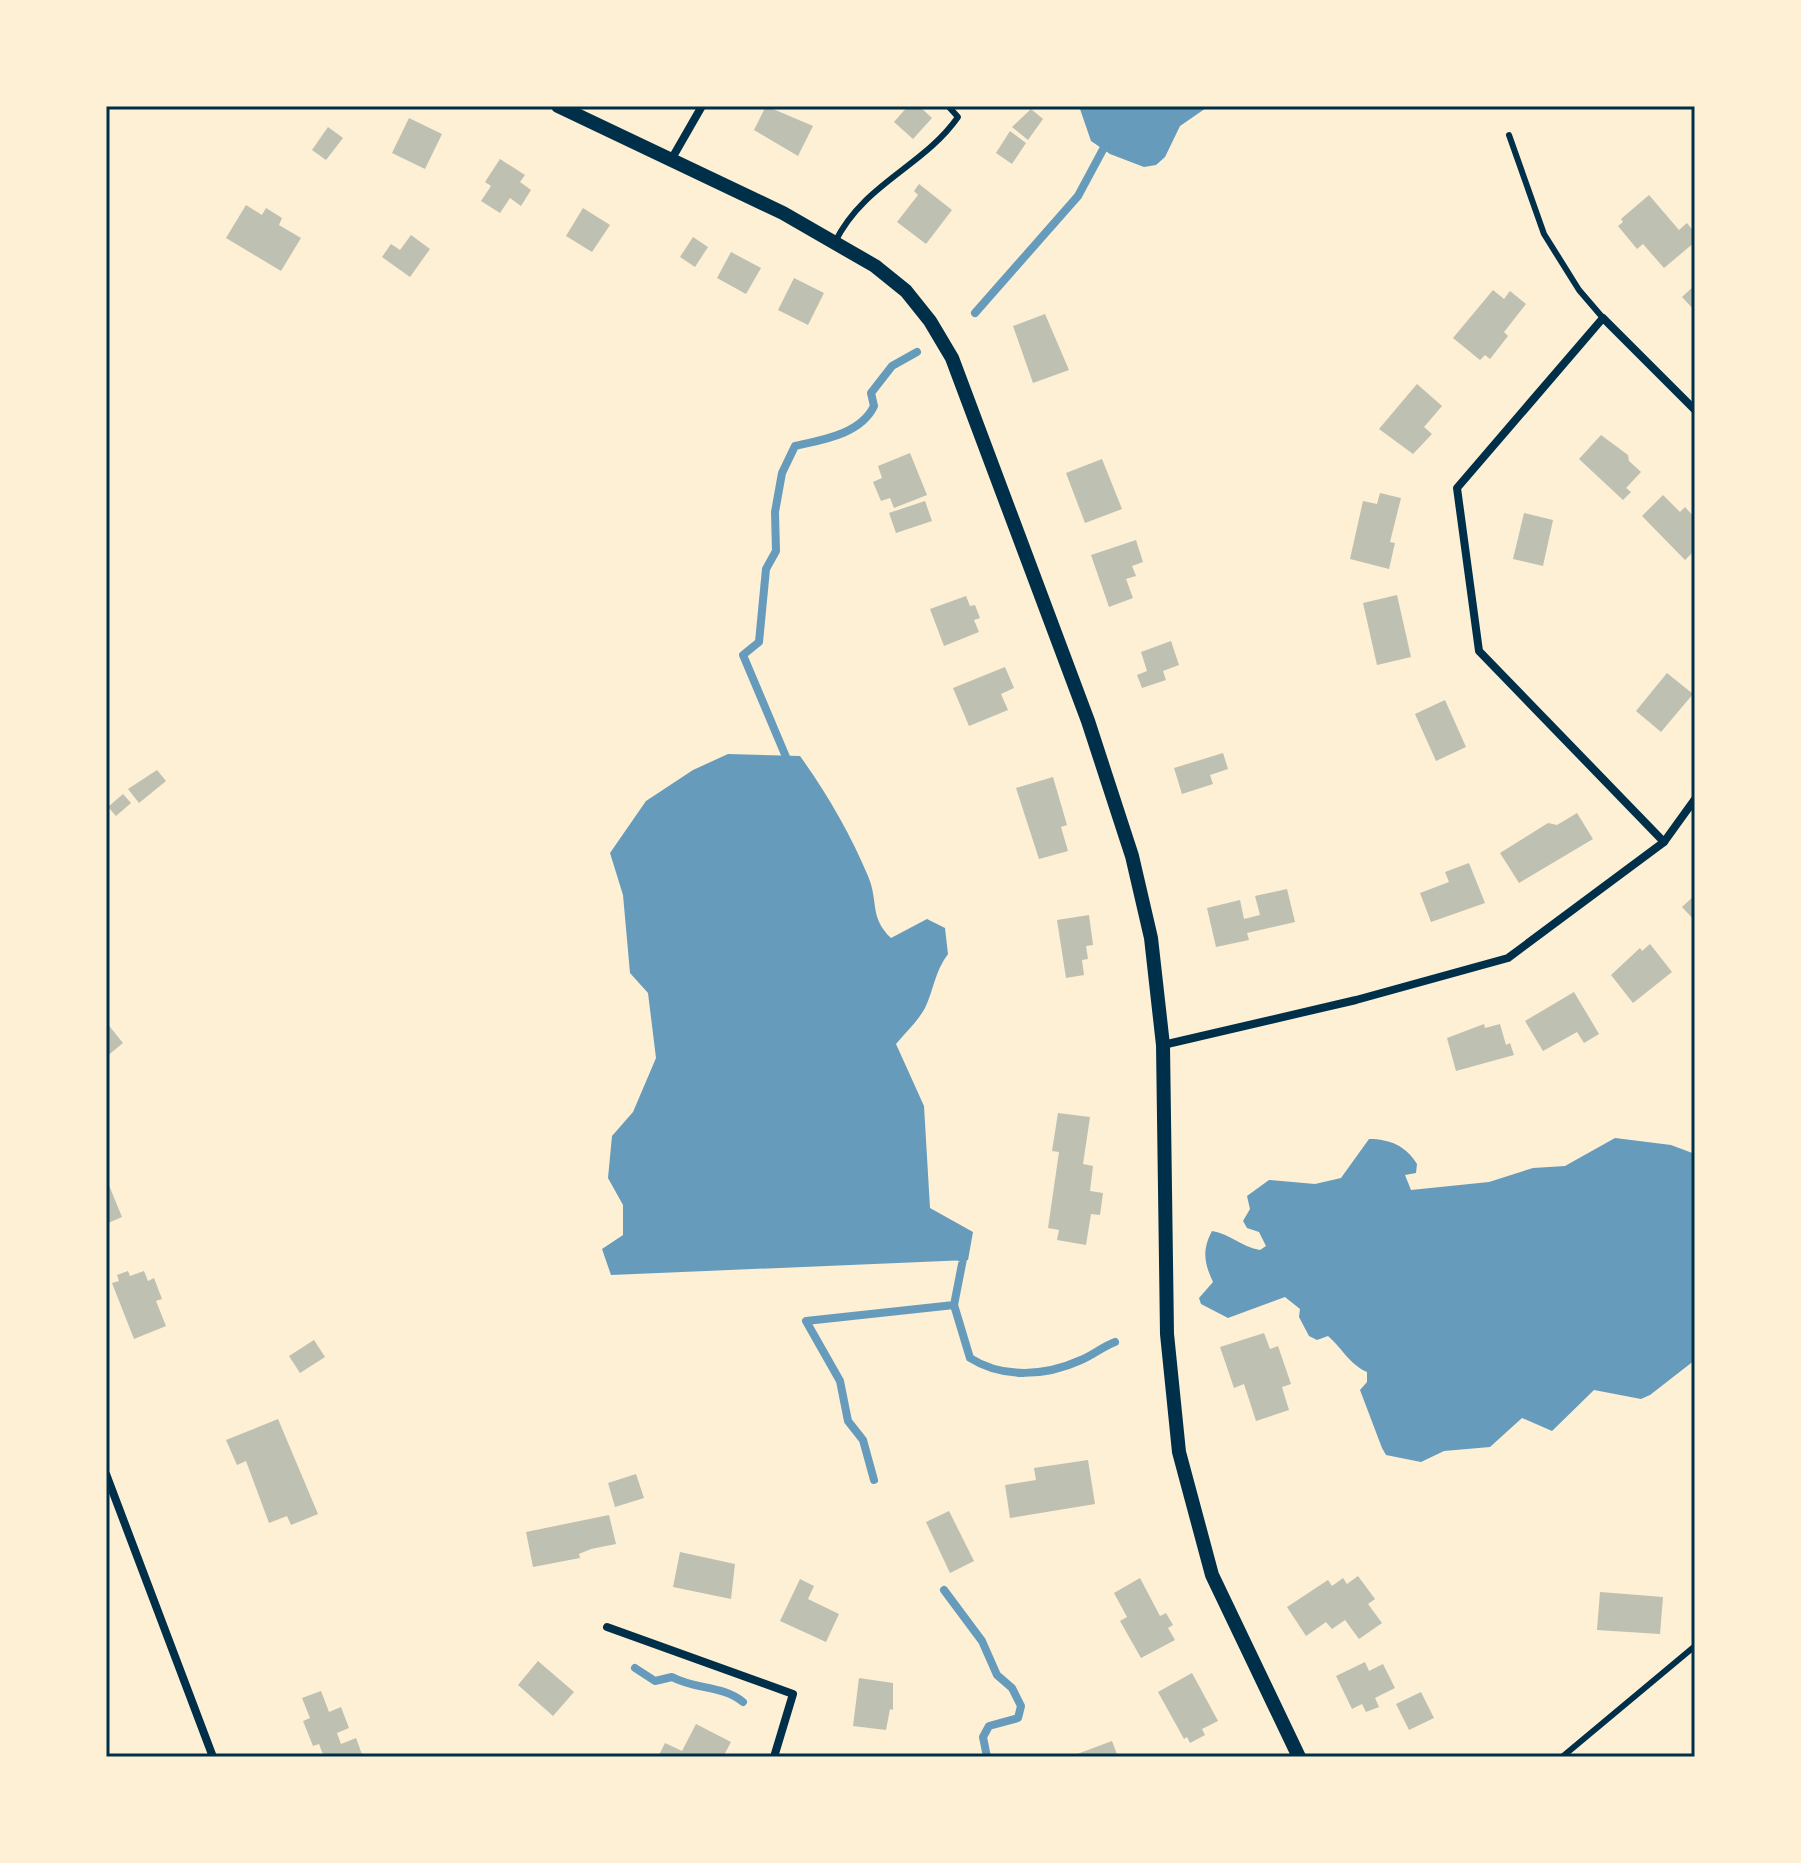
<svg xmlns="http://www.w3.org/2000/svg" width="1801" height="1863" font-family="'Golos Text',sans-serif">
<rect width="100%" height="100%" fill="#fdf0d5"/>
<!-- water -->
<g fill="#669bbc">
<polygon points="1079,106 1209,106 1180,126 1165,157 1156,165 1144,167 1110,154 1091,141"/>
<path d="M728,754L800,756C826,792 851,835 868,876C879,902 869,917 891,938L927,919L945,928L948,954C935,971 934,989 925,1008C918,1021 906,1032 896,1044L924,1106L930,1208L973,1232L968,1260L611,1275L602,1249L623,1235V1205L608,1178L612,1136L633,1112L656,1058L648,993L630,973L623,895L610,853L646,801L693,770Z"/>
<path d="M1615,1138L1671,1145L1695,1154V1360L1650,1395L1641,1399L1594,1390L1552,1431L1522,1418L1490,1447L1444,1451L1421,1462L1386,1455L1382,1448L1360,1390L1367,1382V1372C1349,1364 1343,1349 1328,1336L1317,1340L1309,1336L1299,1317L1300,1309L1285,1297L1228,1318L1201,1304L1199,1298L1213,1282C1204,1263 1202,1250 1212,1231C1230,1234 1242,1247 1260,1250L1266,1246L1259,1232L1247,1228L1243,1221L1250,1209L1247,1196L1269,1180L1315,1184L1341,1178L1369,1139C1390,1139 1406,1146 1417,1164L1416,1173L1405,1175L1411,1190L1489,1182L1533,1168L1565,1166Z"/>
</g>
<g fill="none" stroke-linecap="round" stroke-linejoin="round">
<!-- stream -->
<g stroke="#669bbc" stroke-width="8">
<polyline points="975,313 1078,196 1107,142"/>
<path d="M789,764L743,655L759,642L766,569L776,551L775,512L782,473L795,446C822,440 861,434 874,406L871,393L892,366L917,352"/>
<path d="M954,1305L970,1358C1003,1379 1046,1376 1081,1360C1093,1355 1102,1347 1115,1342"/>
<polyline points="874,1480 863,1440 848,1421 840,1381 806,1321 954,1305 963,1259 954,1254"/>
<polyline points="944,1590 982,1641 997,1675 1012,1688 1021,1706 1018,1718 989,1726 983,1737 987,1757"/>
<path d="M635,1668L655,1681L672,1677C696,1690 722,1685 743,1702"/>
</g>
</g>
<!-- building -->
<g fill="#bec0b2">
<polygon points="766,106 813,126 798,156 754,130"/>
<polygon points="908,106 919,106 932,118 913,139 894,122"/>
<polygon points="1031,109 1043,119 1028,140 1012,127"/>
<polygon points="409,118 442,134 425,169 392,153"/>
<polygon points="328,127 343,138 326,160 312,150"/>
<polygon points="1010,131 1026,143 1012,164 996,153"/>
<polygon points="500,159 525,175 520,182 531,190 521,206 510,198 500,213 481,201 491,186 485,182"/>
<polygon points="919,184 952,210 926,244 897,222 918,195 914,191"/>
<polygon points="1649,195 1679,230 1687,223 1695,233 1695,242 1664,268 1643,244 1637,249 1618,226 1623,222 1621,219"/>
<polygon points="246,205 262,215 266,208 282,218 279,225 301,238 281,271 226,238"/>
<polygon points="583,208 610,225 592,252 566,236"/>
<polygon points="411,235 430,249 410,277 382,257 391,244 400,250"/>
<polygon points="693,237 708,247 695,267 680,257"/>
<polygon points="731,252 761,268 746,294 717,278"/>
<polygon points="794,278 824,293 808,325 778,310"/>
<polygon points="1695,285 1695,311 1682,297"/>
<polygon points="1493,290 1504,299 1510,291 1526,304 1504,332 1508,336 1490,359 1485,355 1480,360 1453,338"/>
<polygon points="1045,314 1069,370 1033,383 1013,326"/>
<polygon points="1417,384 1442,406 1424,427 1432,434 1413,454 1379,429"/>
<polygon points="1601,435 1628,455 1629,461 1641,472 1626,488 1631,492 1623,500 1579,459"/>
<polygon points="910,453 927,495 894,508 890,498 881,501 873,482 882,478 878,466"/>
<polygon points="1102,459 1122,509 1085,523 1066,473"/>
<polygon points="1380,493 1401,498 1390,542 1395,543 1389,569 1350,559 1363,501 1377,504"/>
<polygon points="1663,495 1680,512 1685,507 1695,518 1695,550 1685,560 1642,516"/>
<polygon points="925,501 932,521 896,533 889,513"/>
<polygon points="1524,513 1553,520 1543,566 1513,559"/>
<polygon points="1136,540 1143,562 1132,566 1136,576 1126,579 1133,598 1109,607 1091,555"/>
<polygon points="1397,595 1411,657 1377,665 1363,603"/>
<polygon points="966,596 970,606 975,605 980,618 974,620 979,632 944,646 930,609"/>
<polygon points="1171,641 1179,665 1163,671 1166,680 1142,688 1137,675 1147,671 1141,652"/>
<polygon points="1005,667 1014,688 1001,694 1008,710 969,726 953,688"/>
<polygon points="1667,673 1693,694 1661,732 1636,711"/>
<polygon points="1445,700 1466,747 1436,761 1415,714"/>
<polygon points="1223,753 1228,769 1210,775 1213,784 1182,794 1174,768"/>
<polygon points="157,770 166,781 139,803 128,789"/>
<polygon points="1053,777 1067,825 1061,827 1068,851 1039,859 1016,788"/>
<polygon points="123,794 131,803 116,816 108,807"/>
<polygon points="1577,813 1593,839 1519,883 1500,853 1548,823 1557,825"/>
<polygon points="1469,863 1485,903 1431,922 1420,893 1449,882 1445,872"/>
<polygon points="1287,889 1295,922 1247,933 1249,940 1216,947 1207,908 1240,900 1244,919 1260,915 1255,896"/>
<polygon points="1695,895 1695,921 1682,907"/>
<polygon points="1089,915 1093,945 1086,946 1088,959 1082,960 1084,975 1066,978 1057,920"/>
<polygon points="1650,944 1672,972 1633,1003 1611,975 1640,948 1642,951"/>
<polygon points="1574,992 1599,1034 1584,1043 1577,1032 1543,1051 1525,1021"/>
<polygon points="106,1022 123,1043 106,1057"/>
<polygon points="1484,1024 1485,1028 1500,1024 1506,1045 1510,1043 1514,1055 1456,1071 1447,1038"/>
<polygon points="1058,1113 1090,1117 1083,1164 1093,1166 1090,1191 1103,1193 1100,1215 1091,1214 1086,1245 1057,1240 1059,1230 1048,1228 1059,1152 1052,1151"/>
<polygon points="106,1178 122,1217 106,1224"/>
<polygon points="128,1271 130,1276 144,1271 148,1281 154,1278 162,1299 156,1301 166,1326 134,1339 112,1283 119,1281 117,1275"/>
<polygon points="1264,1333 1270,1349 1278,1346 1291,1384 1282,1387 1289,1410 1256,1421 1244,1384 1234,1388 1220,1347"/>
<polygon points="314,1340 325,1357 300,1373 289,1356"/>
<polygon points="278,1419 318,1514 291,1525 287,1516 269,1523 246,1461 237,1465 226,1440"/>
<polygon points="1088,1460 1095,1504 1010,1518 1005,1485 1036,1480 1034,1468"/>
<polygon points="636,1474 644,1498 615,1507 608,1483"/>
<polygon points="949,1511 974,1561 950,1573 926,1522"/>
<polygon points="609,1515 616,1544 591,1549 579,1554 580,1558 533,1567 526,1532"/>
<polygon points="680,1552 735,1564 731,1599 673,1587"/>
<polygon points="1358,1576 1375,1599 1368,1604 1382,1623 1359,1639 1345,1620 1332,1629 1326,1622 1306,1636 1287,1607 1328,1580 1332,1586 1343,1578 1347,1584"/>
<polygon points="1140,1578 1160,1616 1166,1613 1173,1625 1168,1628 1175,1640 1141,1658 1120,1621 1127,1617 1114,1593"/>
<polygon points="800,1579 814,1586 808,1599 839,1614 826,1642 780,1621"/>
<polygon points="1600,1592 1663,1597 1660,1634 1597,1630"/>
<polygon points="538,1661 574,1692 553,1716 518,1685"/>
<polygon points="1365,1662 1369,1671 1383,1664 1395,1688 1375,1698 1379,1707 1366,1712 1362,1704 1352,1709 1336,1676"/>
<polygon points="1192,1673 1218,1721 1202,1729 1205,1735 1190,1743 1187,1737 1184,1739 1158,1692"/>
<polygon points="859,1678 893,1683 893,1710 890,1709 886,1730 853,1726"/>
<polygon points="321,1691 329,1712 341,1707 349,1728 337,1733 341,1744 356,1738 363,1757 324,1757 319,1744 313,1746 303,1721 310,1718 302,1698"/>
<polygon points="1421,1692 1434,1718 1409,1730 1396,1704"/>
<polygon points="696,1724 731,1742 723,1757 658,1757 665,1743 682,1751"/>
<polygon points="1112,1741 1118,1757 1069,1757"/>
</g>
<g fill="none" stroke-linecap="round" stroke-linejoin="round">
<!-- service -->
<g stroke="#003049" stroke-width="6">
<polyline points="1509,135 1544,234 1579,290 1603,318"/>
<path d="M835,242C864,183 923,167 958,117L948,106"/>
<polyline points="1562,1757 1695,1646"/>
</g>
<!-- minor -->
<g stroke="#003049" stroke-width="8">
<polyline points="671,160 702,106"/>
<polyline points="1664,842 1479,651 1457,488 1603,318 1695,410"/>
<polyline points="1163,1045 1356,1000 1508,958 1664,842 1695,799"/>
<polyline points="106,1474 213,1757"/>
<polyline points="607,1627 793,1694 774,1757"/>
</g>
<!-- tertiary -->
<polyline stroke="#003049" stroke-width="14" points="558,106 783,213 875,266 906,291 930,321 952,358 1088,721 1132,856 1151,938 1163,1045 1167,1334 1179,1452 1212,1575 1299,1757"/>
</g>
<!-- border -->
<rect width="1801" height="1863" fill="none" stroke="#fdf0d5" stroke-width="216"/>
<rect x="108" y="108" width="1585" height="1647" fill="none" stroke="#003049" stroke-width="3"/>
</svg>
